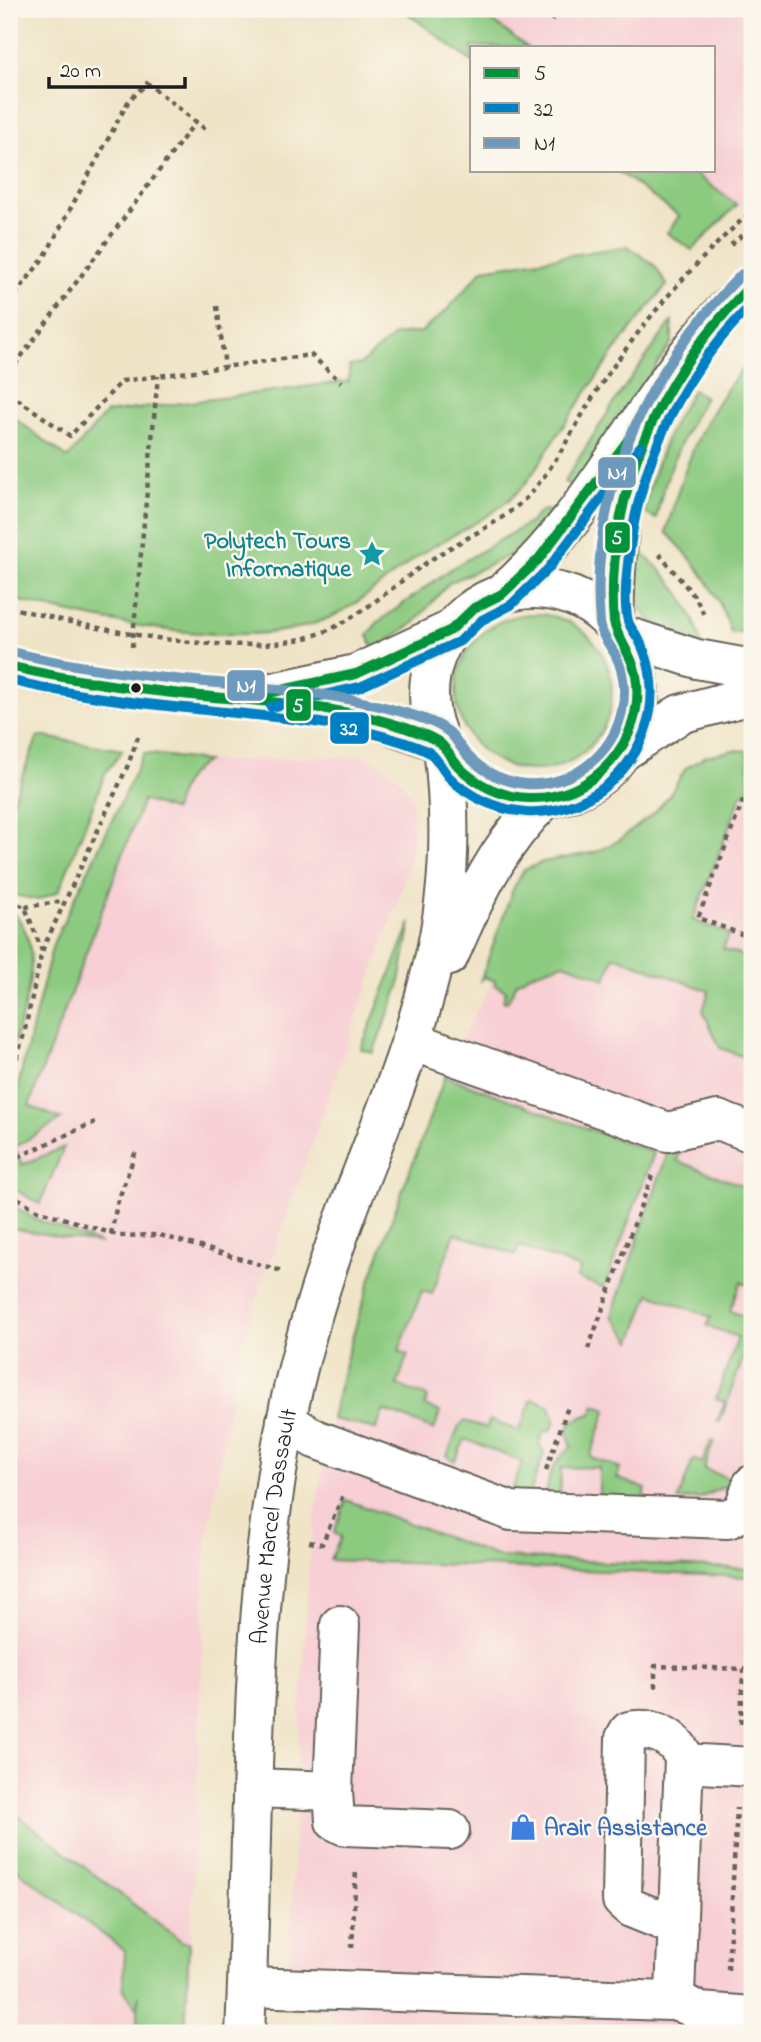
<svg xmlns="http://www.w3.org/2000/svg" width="761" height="2042" font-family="'Indie Flower',sans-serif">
<rect width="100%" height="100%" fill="#fbf7ec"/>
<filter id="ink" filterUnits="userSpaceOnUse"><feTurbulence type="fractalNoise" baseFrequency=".0143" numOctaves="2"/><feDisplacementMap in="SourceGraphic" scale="14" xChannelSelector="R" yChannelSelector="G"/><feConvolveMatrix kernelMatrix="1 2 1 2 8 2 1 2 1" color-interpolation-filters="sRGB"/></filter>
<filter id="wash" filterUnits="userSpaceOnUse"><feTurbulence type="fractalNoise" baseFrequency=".00686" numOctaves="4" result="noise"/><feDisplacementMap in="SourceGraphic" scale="28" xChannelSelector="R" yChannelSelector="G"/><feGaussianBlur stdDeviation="1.57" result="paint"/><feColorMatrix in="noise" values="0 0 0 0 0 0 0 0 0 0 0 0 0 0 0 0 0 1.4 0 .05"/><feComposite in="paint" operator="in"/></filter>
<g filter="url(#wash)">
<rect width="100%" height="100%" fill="#f0e4c7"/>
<!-- built -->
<g fill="#f7cfd4">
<polygon points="476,9 752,9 752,199 742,208 690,170 714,170 714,47 527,47"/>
<polygon points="752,751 752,2033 331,2033 332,2010 288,2008 296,1788 310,1552 319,1489 338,1392 378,1257 457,1045 487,993 526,890 608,857 734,752"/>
<polygon points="159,755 211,761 364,756 379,762 397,776 412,797 413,842 401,892 240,1347 206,1543 188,2033 9,2033 9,1158"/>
</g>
<!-- green -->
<g fill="#8cca80" stroke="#54734e" stroke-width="2">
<polygon points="402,9 476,9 527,47 472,47 472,62"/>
<polygon points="616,170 690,170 737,205 692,250 667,233 679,216"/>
<path d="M628,246L655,266L667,285C627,331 594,381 560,431C548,448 538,468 525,484C499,515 458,531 424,552C393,573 366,600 333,616C253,656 93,620 9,598V414L68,458L106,413L349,381V366L361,364L395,335L421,332L447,310L483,269Z"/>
<polygon points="672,321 672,342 575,488 564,482 619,395"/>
<path d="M752,359V631L731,633C719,592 696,562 666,532C684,466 703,410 752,359Z"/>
<path d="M693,390L705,397C682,437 665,474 656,519L643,512C654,467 668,428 693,390Z"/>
<polygon points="551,510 560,514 522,550 449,583 414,623 374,650 368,635 377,623 452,568 529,523 541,511"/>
<path d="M634,548C667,570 695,608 702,647C640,623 633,615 634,548Z"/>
<circle cx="534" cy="692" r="78"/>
<polygon points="38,736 123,750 106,772 59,891 38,900 9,894 9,810"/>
<polygon points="734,750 748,751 749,792 742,794 693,920 729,934 723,949 752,959 752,1060 720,1048 703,1011 709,991 614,956 606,979 564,963 528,975 517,983 507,1002 503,1001 506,991 495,985 495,981 484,977 480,982 513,889 524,870 543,862 596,852 618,841 654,813 669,796 686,768 706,756"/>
<path d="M144,753L207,761C187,772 179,790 174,811L143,800L29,1106L62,1119L15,1147L22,1165L64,1147L40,1204L9,1186V1111L17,1090L53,944Z"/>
<path d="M9,909C51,943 22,1015 9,1058Z"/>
<polygon points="411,922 399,987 373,1053 361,1049"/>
<path d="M445,1076L654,1153L604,1288L577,1278L580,1268L519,1246L515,1255L455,1233L432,1294L422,1291L399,1351L408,1355L397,1385L428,1397L425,1406L440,1412L434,1430L384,1410L376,1429L332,1419C356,1301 404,1190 445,1076Z"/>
<polygon points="688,1131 677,1161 752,1189 752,1286 741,1282 730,1311 752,1319 752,1333 720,1422 717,1422 725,1402 716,1399 738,1337 707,1326 711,1317 650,1294 632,1341 612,1315 673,1137"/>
<polygon points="9,1203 33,1218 101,1244 9,1228"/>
<polygon points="532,1399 549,1405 555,1420 552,1429 543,1433 539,1444 544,1453 529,1496 511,1493 522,1462 465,1439 455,1461 447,1456 459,1426 465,1421 486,1428 490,1420 519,1431"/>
<path d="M595,1405L607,1409L590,1457L620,1468L617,1478L646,1489L642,1501L599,1500V1467L561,1468L560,1498H547C546,1476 555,1459 572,1447L567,1431L571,1422L592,1413Z"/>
<polygon points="711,1440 714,1441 704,1469 733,1480 732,1483 700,1498 678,1500 693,1459 702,1463"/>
<polygon points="346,1500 499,1557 752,1569 752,1577 330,1560 341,1537 334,1533"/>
<polygon points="9,1809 183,1942 189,1942 185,2033 137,2033 139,1995 136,2008 123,1988 125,1951 9,1864"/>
</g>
</g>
<g filter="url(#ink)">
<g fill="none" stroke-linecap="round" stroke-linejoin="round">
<defs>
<g id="minor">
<circle cx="534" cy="694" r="105"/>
<path d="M502,594C603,507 653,372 752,284"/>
<path d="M614,626C615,562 618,496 644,436"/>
<polyline points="620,634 697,659 752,669"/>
<path d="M9,666C124,697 243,693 359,716C387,722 414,733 441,743"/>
<polyline points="268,693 356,674 451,630"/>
<polyline points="619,754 680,714 752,695"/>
<path d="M449,956C476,894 497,846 546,798"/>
<polyline points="412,1041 668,1132 718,1120 752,1133"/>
<polyline points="286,1421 315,1439 511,1511 728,1519 743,1511 752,1485"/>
<polyline points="340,1625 333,1791 335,1821 345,1826 450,1830"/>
<polyline points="684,1763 752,1767"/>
<polyline points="254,1788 333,1791"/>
<path d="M247,1987L670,2001L675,1995L684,1758C675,1736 652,1726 629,1731L625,1738L622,1900L631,1908L678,1927"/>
<polyline points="673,1998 700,2012 752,2016"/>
<path id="s1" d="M245,2033C255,1830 246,1622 286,1422C299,1355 319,1289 342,1226C374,1139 412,1054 433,964C450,894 452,819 443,748"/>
</g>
</defs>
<!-- minor casing -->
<use href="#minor" stroke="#666258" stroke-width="42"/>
<!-- path -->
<g stroke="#666258" stroke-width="4.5" stroke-dasharray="5 5" stroke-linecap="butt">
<polyline points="551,21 560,9"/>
<polyline points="731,245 752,226"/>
<polyline points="9,303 45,256 128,102 147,83 209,132"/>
<polyline points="217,306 225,367"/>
<polyline points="9,373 196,121"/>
<polyline points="9,393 70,436 122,381 311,355 341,382"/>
<polyline points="659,554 696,598 705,617"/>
<path d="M9,607C90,628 248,665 326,631C367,613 398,581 435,557C469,535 509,520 535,488C560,458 578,419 600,386C644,320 693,263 752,211"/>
<polyline points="132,647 158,376"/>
<polyline points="751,739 751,798"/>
<polyline points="752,798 744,798 698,918 752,938"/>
<polyline points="9,901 25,907 42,951 24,1034 9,1084"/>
<polyline points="25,907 64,901"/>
<polyline points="42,951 128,765 139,734"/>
<polyline points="9,1161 95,1122"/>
<polyline points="9,1193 37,1210 120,1236 160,1235 282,1271"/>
<polyline points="111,1234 117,1204 136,1151"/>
<polyline points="588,1349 653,1173"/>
<polyline points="546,1470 569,1404"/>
<polyline points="309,1542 322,1544 344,1493"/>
<polyline points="655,1688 655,1666 743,1669 741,1726"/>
<polyline points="352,1948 356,1869"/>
<polyline points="728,1970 737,1808"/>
</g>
<!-- minor -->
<use href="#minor" stroke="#fff" stroke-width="38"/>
<defs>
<g id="bus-1">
<path d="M9,666C72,681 136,689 201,696C270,702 343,706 409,729C420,733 433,737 441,744C448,751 452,760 459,767C477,785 502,797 528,798C593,801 647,740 636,675C633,655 616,638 614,621C611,591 614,557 619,527C635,431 684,352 752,284"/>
<polyline points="268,693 356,674 451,630 474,608 502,594 538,560 629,439"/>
</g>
<g id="bus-2">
<path d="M9,680C74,696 139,704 206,710C271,717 340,721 403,742C411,745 422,748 430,753C437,758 442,769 448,776C468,797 497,810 526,812C598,816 658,752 651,681C650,667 646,654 640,642C637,635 630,628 628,621C622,598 629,552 633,528C649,441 690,366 752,304"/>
<polyline points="271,707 360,687 460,641 482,620 511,605 548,569 640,447"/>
</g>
<path id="bus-3" d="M12,652C69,666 126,674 184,680C257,687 332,691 402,712C418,717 438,722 450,733C457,740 461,749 468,756C488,777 518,788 547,783C585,776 614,748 622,711C626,692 624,671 615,654C609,644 601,635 600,623C588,488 650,366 742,274"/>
</defs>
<!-- bus-1 casing -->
<use href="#bus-1" stroke="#fbf7ec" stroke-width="16"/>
<!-- bus-2 casing -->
<use href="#bus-2" stroke="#fbf7ec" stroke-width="16"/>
<!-- bus-3 casing -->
<use href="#bus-3" stroke="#fbf7ec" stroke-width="16"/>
<!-- bus-1 -->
<use href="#bus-1" stroke="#00933a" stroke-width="10"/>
<!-- bus-2 -->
<use href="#bus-2" stroke="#0080c4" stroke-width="10"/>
<!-- bus-3 -->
<use href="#bus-3" stroke="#6d99bc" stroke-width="10"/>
</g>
</g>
<!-- icons -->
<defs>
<symbol id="sight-bare" viewBox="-9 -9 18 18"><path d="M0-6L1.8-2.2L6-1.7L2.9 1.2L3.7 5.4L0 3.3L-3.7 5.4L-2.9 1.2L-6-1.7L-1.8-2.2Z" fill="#0f9aa8" stroke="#fbf7ec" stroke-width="2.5" paint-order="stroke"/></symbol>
<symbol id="shop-bare" viewBox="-9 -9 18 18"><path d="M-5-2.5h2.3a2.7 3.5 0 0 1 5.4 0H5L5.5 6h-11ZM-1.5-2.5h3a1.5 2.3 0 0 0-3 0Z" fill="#3f7fe0" stroke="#fbf7ec" stroke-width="2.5" paint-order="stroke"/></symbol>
</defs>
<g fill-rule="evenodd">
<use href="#sight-bare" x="353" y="535" width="38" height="38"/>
<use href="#shop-bare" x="504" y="1808" width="38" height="38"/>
</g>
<!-- markers -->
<circle fill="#1c1c1c" stroke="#fbf7ec" stroke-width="2.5" cx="136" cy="688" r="6"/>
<g text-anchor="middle" stroke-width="5" stroke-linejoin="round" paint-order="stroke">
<!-- culture labels -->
<g font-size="24" font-weight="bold" fill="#0d838f" stroke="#fbf7ec" text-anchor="end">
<text x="351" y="548">Polytech Tours<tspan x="351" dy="28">Informatique</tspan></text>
</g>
<!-- street labels -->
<g font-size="24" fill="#1c1c1c" stroke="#fbf7ec">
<text dy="8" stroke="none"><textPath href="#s1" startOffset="508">Avenue Marcel Dassault</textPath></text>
</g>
<!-- shop labels -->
<g font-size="24" font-weight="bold" fill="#366cbe" stroke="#fbf7ec" text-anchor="start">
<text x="544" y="1835">Arair Assistance</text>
</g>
</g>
<g stroke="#fbf7ec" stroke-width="2.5">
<rect x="597" y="456" width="40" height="33" rx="7" fill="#6d99bc"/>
<rect x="604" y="521" width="27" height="33" rx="7" fill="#00933a"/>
<rect x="226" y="669" width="40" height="33" rx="7" fill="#6d99bc"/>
<rect x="285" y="688" width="27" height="34" rx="7" fill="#00933a"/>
<rect x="329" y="711" width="41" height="34" rx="7" fill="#0080c4"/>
</g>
<g font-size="19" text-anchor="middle" font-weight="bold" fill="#fff">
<text x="617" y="479">N1</text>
<text x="617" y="544">5</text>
<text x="246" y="692">N1</text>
<text x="298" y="712">5</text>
<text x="349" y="735">32</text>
</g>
<!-- margin -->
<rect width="761" height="2042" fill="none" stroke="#fbf7ec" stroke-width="35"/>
<!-- legend -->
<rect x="470" y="46" width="245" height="126" fill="#fbf7ec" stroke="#a29f99" stroke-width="2"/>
<rect x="484" y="68" width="35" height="10" fill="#00933a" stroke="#a29f99" stroke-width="2"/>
<text x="534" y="80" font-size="21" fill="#1c1c1c">5</text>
<rect x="484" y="103" width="35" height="10" fill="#0080c4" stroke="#a29f99" stroke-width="2"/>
<text x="534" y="116" font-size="21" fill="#1c1c1c">32</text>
<rect x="484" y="138" width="35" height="10" fill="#6d99bc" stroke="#a29f99" stroke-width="2"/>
<text x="534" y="150" font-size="21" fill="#1c1c1c">N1</text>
<!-- scale -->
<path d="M49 77v10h136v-10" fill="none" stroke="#1c1c1c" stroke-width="3.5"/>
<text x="60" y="77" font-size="21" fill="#1c1c1c" stroke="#fbf7ec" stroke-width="5" paint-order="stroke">20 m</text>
</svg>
